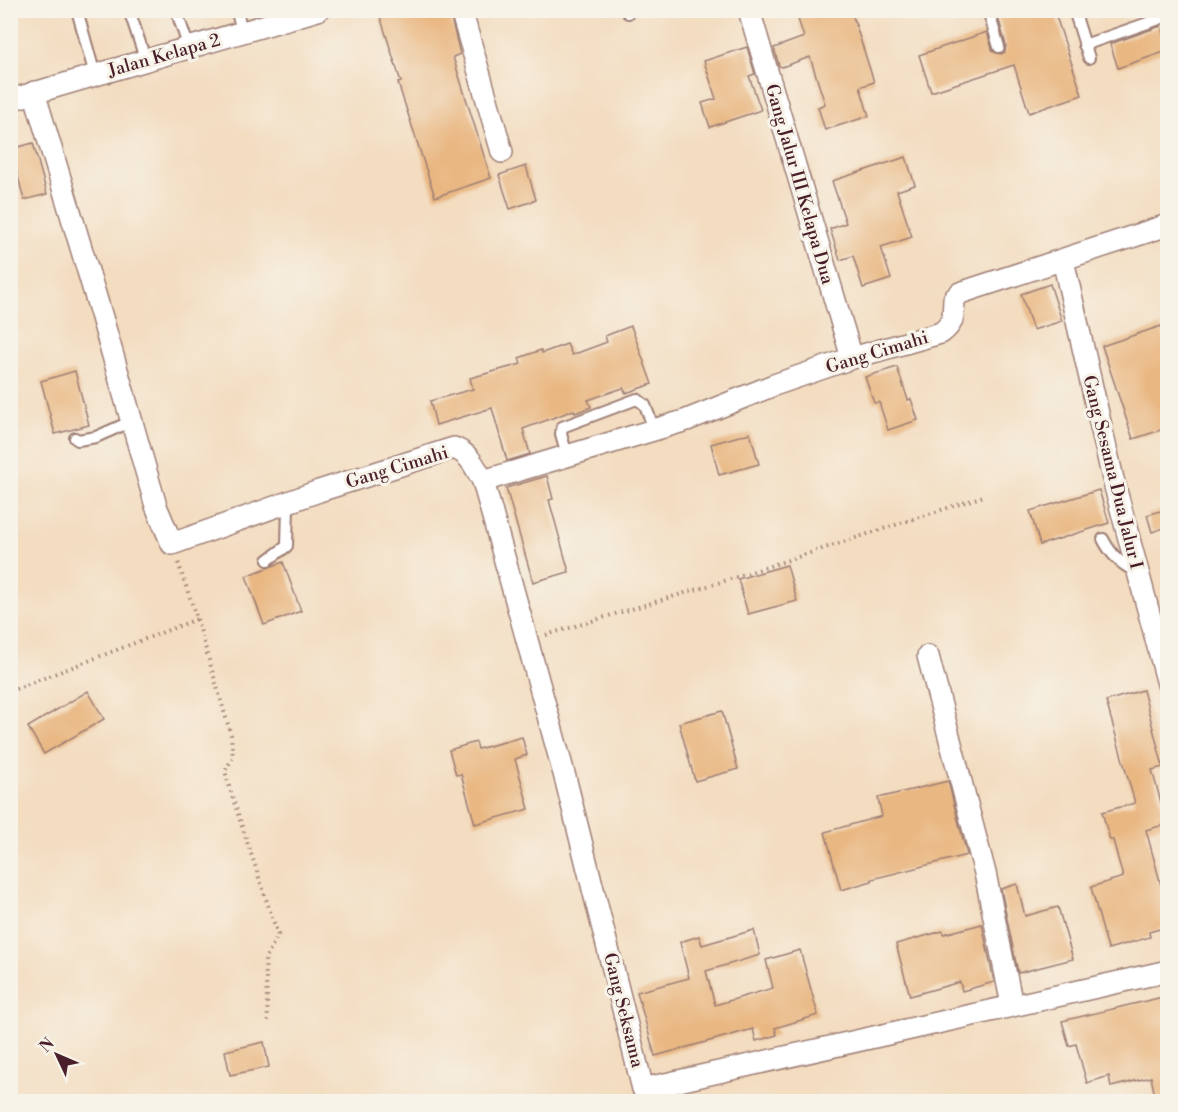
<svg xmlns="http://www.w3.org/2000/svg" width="1178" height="1112" font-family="'Libre Bodoni',serif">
<rect width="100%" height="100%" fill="#f7f3e8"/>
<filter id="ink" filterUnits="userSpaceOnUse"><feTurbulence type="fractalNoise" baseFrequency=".0167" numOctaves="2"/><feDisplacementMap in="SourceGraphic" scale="12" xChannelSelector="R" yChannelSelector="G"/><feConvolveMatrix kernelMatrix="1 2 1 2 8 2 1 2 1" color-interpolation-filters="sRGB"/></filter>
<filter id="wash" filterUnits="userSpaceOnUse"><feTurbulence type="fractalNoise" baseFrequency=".008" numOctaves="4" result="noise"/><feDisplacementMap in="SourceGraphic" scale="24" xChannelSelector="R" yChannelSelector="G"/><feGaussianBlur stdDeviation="1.35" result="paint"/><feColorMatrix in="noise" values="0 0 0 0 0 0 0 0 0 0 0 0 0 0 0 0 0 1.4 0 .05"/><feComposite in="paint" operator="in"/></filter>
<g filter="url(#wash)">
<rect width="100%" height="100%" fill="#f3dcbf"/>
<g id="blocks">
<!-- building -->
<g fill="#e9b782">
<polygon points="378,10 449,10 460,54 453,57 491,178 435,197 398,83 401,82"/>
<polygon points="825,10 851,10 874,82 860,87 869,116 825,130 818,107 825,104 810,57 782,67 779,66 774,48 804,37 798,19"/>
<polygon points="996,10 1054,10 1082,95 1029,113 1014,65 931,92 919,55 987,32 993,52 1001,54 1005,52 1006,45"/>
<polygon points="1161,26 1167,51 1118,68 1110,44"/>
<polygon points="747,47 755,74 749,76 761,110 710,127 702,103 716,99 704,61"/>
<polygon points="33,143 47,194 24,200 11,149"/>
<polygon points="906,157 915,185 897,191 912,237 881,247 891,279 863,288 853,256 840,260 830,229 846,223 832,181"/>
<polygon points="526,166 536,200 510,209 499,175"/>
<polygon points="1050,284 1062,321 1033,330 1021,294"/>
<polygon points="631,326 652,384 626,393 623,388 588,400 591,407 575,413 574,410 523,429 530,454 507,461 492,408 436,425 430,401 473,389 470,378 521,364 519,358 541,350 542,353 567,344 572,355 607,342 605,336"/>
<polygon points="1161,326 1167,347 1167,428 1133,439 1102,346"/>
<polygon points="897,367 908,400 911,399 918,420 888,430 879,402 874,403 865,377"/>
<polygon points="75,371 89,425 55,434 41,381"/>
<polygon points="750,433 759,464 719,475 711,444"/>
<polygon points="547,476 553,499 549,500 569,572 533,582 506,488"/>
<polygon points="1099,490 1109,523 1040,545 1030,511"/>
<polygon points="1167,509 1167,527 1152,532 1147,515"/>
<polygon points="283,562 301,611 264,625 246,576"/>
<polygon points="787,565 797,601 748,614 738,579"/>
<polygon points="1143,690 1163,767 1152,770 1167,824 1146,830 1167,907 1167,927 1149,932 1150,937 1108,949 1091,887 1123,877 1113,840 1110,840 1102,812 1135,803 1106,701"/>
<polygon points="88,691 104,719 44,754 28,727"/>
<polygon points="722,711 738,769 695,781 679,723"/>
<polygon points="522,737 527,755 515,759 529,809 475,824 461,774 456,775 449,750 476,742 478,749"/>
<polygon points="948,781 967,855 872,879 872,881 841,890 825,832 882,816 878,798"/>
<polygon points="1017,884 1025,916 1058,907 1073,959 1018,973 1001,889"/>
<polygon points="982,924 994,982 962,991 960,982 910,996 896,944 943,931 944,934"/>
<polygon points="754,930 760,955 706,971 715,1005 773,988 766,960 800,950 818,1015 775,1028 777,1035 756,1041 753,1029 655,1056 637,992 689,978 680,942 699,936 702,945"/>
<polygon points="1167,996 1167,1101 1156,1101 1151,1077 1111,1087 1109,1076 1087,1083 1076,1044 1069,1046 1062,1021"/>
<polygon points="264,1042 269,1067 230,1075 225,1051"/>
</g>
</g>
</g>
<g filter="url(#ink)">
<use href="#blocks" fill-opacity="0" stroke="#9e7e75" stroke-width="1.5"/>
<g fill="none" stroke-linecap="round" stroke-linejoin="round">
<defs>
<g id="lane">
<polyline points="77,10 95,75"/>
<polyline points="129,10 146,61"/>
<polyline points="176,10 189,48"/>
<polyline points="236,10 243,32"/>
<polyline points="627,10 628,13"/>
<polyline points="988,10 999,47"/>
<polyline points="1074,10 1089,58"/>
<polyline points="1084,45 1168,16"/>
<polyline points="75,438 78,440 96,437 132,421"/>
<polyline points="567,455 561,434 562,427 637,399 645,405 654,429"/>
<path d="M1103,539C1111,555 1121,565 1137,572"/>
<polyline points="268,560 287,546 288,504"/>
</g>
<g id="street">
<polyline points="461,10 502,152"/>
<polyline points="749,10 852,358"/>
<path d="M34,92L101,314L156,506L172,544L319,491L454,448C470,454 475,467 483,481L687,420L774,385L852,358L941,333C955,322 953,316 954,299L960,293L1168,225"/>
<polyline points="10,100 318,10"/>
<polyline points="1063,260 1113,479 1168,684"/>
<polyline points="483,481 566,781 643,1089 1168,971"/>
<polyline points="928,656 985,873 1012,1005"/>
</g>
</defs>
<!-- lane casing -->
<use href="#lane" stroke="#9e7e75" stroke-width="14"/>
<!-- street casing -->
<use href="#street" stroke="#9e7e75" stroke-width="24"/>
<!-- path -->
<g stroke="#9e7e75" stroke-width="4" stroke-dasharray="1.5 4.5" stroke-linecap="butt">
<polyline points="197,619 231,735 233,757 225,771 232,796 278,935 265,959 268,1021"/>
<polyline points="546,635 721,582 984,496"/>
<polyline points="10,691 197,619 178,562"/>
</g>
<!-- lane -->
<use href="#lane" stroke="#fff" stroke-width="10"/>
<!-- street -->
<use href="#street" stroke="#fff" stroke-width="21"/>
</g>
</g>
<g text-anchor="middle" stroke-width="6" stroke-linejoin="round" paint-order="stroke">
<!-- street labels -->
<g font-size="18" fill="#4a1f2b" stroke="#f7f3e8">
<text transform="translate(164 55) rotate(-16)" y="6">Jalan Kelapa 2</text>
<text transform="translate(800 184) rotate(74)" y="6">Gang Jalur III Kelapa Dua</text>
<text transform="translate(877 352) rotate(-17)" y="6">Gang Cimahi</text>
<text transform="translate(397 467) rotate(-17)" y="6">Gang Cimahi</text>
<text transform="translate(1113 472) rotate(76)" y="6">Gang Sesama Dua Jalur I</text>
<text transform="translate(624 1010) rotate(76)" y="6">Gang Seksama</text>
</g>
</g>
<!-- margin -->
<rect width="1178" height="1112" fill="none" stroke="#f7f3e8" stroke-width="36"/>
<!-- north arrow -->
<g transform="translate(57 1055) rotate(314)" stroke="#f7f3e8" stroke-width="4.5" paint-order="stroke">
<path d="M0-4.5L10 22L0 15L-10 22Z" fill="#4a1f2b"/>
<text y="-9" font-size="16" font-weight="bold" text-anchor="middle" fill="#4a1f2b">N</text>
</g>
</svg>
